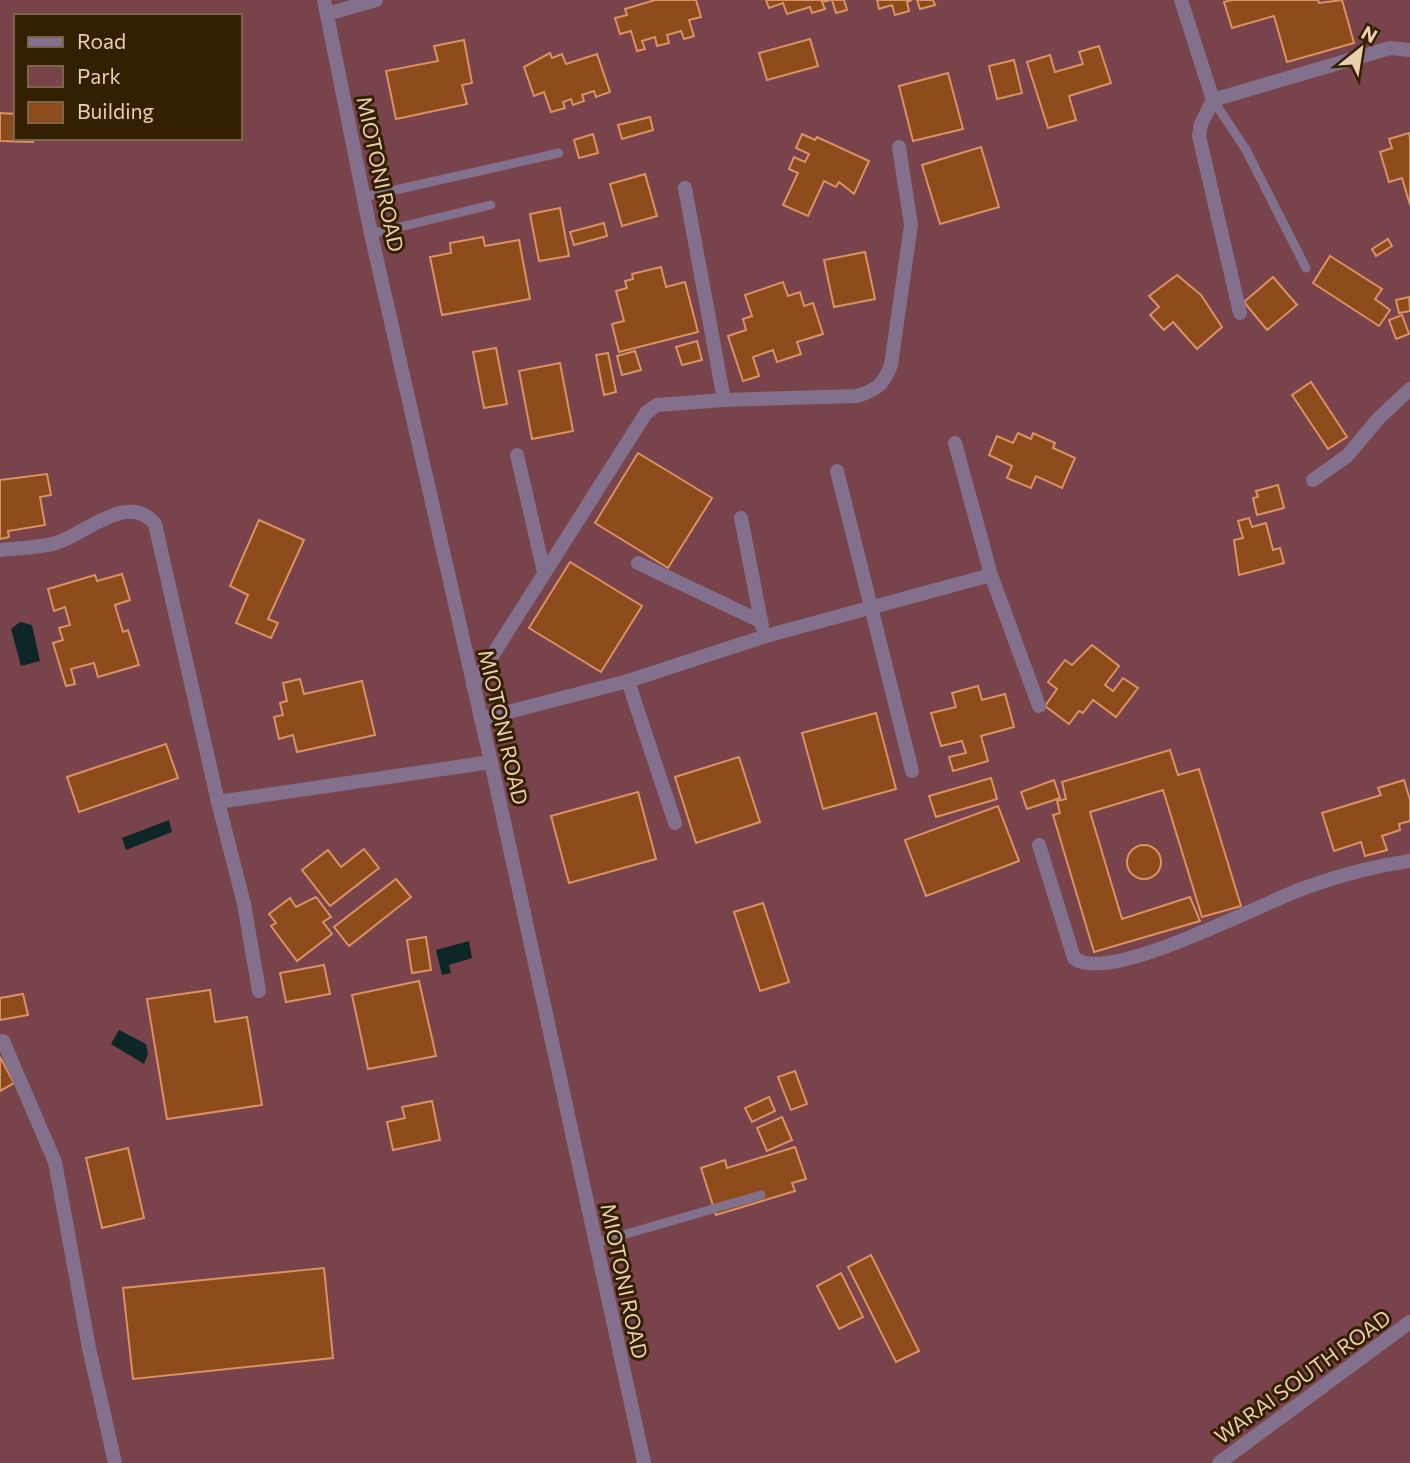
<svg xmlns="http://www.w3.org/2000/svg" width="1410" height="1463" viewBox="0 0 1410 1463" font-family="Commissioner,sans-serif">
	<style>
		.green { fill: #78434a; fill-rule: evenodd }
		.water { fill: #0d2726 }
		.building { fill: #8d4b1b; stroke: #da9163; stroke-width: 2 }
		.lines { fill: none; stroke-linecap: round; stroke-linejoin: round }
		.service { stroke: #82708d; stroke-width: 9 }
		.minor { stroke: #82708d; stroke-width: 14 }
		.labels { text-anchor: middle; dominant-baseline: central; stroke-width: 6; stroke-linejoin: round; paint-order: stroke }
		.street-label { font-size: 21px; fill: #eacead; stroke: #331f01 }
	</style>
	<rect width="100%" height="100%" fill="#513711"/>
	<path class="green" d="M0,0H1410V1463H0ZM16,16H240V138H16Z"/>
	<g class="water">
		<path d="M20,622L32,625L40,661L21,666L11,629Z"/>
		<path d="M169,820L172,832L126,850L122,838Z"/>
		<path d="M469,941L472,958L449,965L451,973L442,975L436,950Z"/>
		<path d="M119,1030L146,1044L148,1054L144,1064L111,1044Z"/>
	</g>
	<g class="building">
		<path d="M696,0L701,17L689,20L694,36L684,39L681,31L667,35L669,43L657,46L655,37L642,41L645,49L637,51L631,31L620,34L615,18L627,15L625,9L655,0Z"/>
		<path d="M766,0H831L822,2L825,9L812,13L810,7L787,14L783,3L769,8Z"/>
		<path d="M832,0H844L847,10L836,13Z"/>
		<path d="M877,0H912L907,2L909,11L895,15L892,5L879,9Z"/>
		<path d="M917,0H933L935,5L920,9Z"/>
		<path d="M1232,0H1318L1319,3L1342,0L1354,43L1287,62L1274,16L1232,28L1224,2Z"/>
		<path d="M810,39L818,66L767,80L759,53Z"/>
		<path d="M464,40L472,83L462,85L467,104L396,119L386,71L438,61L434,46Z"/>
		<path d="M1099,46L1111,83L1069,96L1076,120L1048,128L1027,62L1050,55L1055,72L1083,64L1079,52Z"/>
		<path d="M550,53L552,58L562,54L566,64L597,54L610,92L596,97L594,91L582,95L584,101L573,105L571,99L563,102L565,108L551,112L544,92L534,96L524,67Z"/>
		<path d="M1014,60L1022,93L997,99L989,66Z"/>
		<path d="M948,73L963,129L913,141L899,86Z"/>
		<path d="M0,113L16,114V138H33V142L0,141Z"/>
		<path d="M650,117L653,130L622,139L618,125Z"/>
		<path d="M1409,133L1410,138V205L1402,178L1389,182L1380,152L1392,148L1389,139Z"/>
		<path d="M593,134L598,153L579,158L574,140Z"/>
		<path d="M802,134L815,140L817,137L869,161L854,194L839,182L836,187L824,181L808,216L783,205L798,173L789,169L794,157L805,162L809,154L796,148Z"/>
		<path d="M981,147L999,207L940,224L922,165Z"/>
		<path d="M645,174L657,216L622,226L610,184Z"/>
		<path d="M560,208L569,256L539,261L530,214Z"/>
		<path d="M604,223L607,236L574,245L570,232Z"/>
		<path d="M483,237L485,246L519,240L530,299L442,315L430,257L451,253L450,243Z"/>
		<path d="M1388,239L1392,246L1376,256L1372,249Z"/>
		<path d="M865,252L875,299L834,307L824,260Z"/>
		<path d="M1330,256L1382,289L1375,299L1390,310L1379,326L1313,283Z"/>
		<path d="M661,267L666,287L685,282L698,332L619,352L612,324L624,321L616,291L627,288L625,281L633,279L632,274Z"/>
		<path d="M1177,275L1201,295L1222,327L1197,349L1173,322L1164,330L1150,315L1159,307L1149,296Z"/>
		<path d="M1273,277L1297,305L1267,330L1244,302Z"/>
		<path d="M783,282L788,296L800,292L804,306L813,303L823,334L797,342L801,354L777,362L773,350L753,357L759,376L743,381L728,336L746,330L743,319L752,316L745,295Z"/>
		<path d="M1409,297L1410,311L1399,313L1396,300Z"/>
		<path d="M1402,315L1409,334L1396,339L1389,320Z"/>
		<path d="M697,341L702,360L682,365L676,347Z"/>
		<path d="M496,348L507,404L484,408L473,352Z"/>
		<path d="M635,351L641,370L622,375L617,356Z"/>
		<path d="M608,353L616,392L604,395L596,355Z"/>
		<path d="M560,363L573,431L532,439L519,371Z"/>
		<path d="M1311,382L1347,437L1328,449L1292,395Z"/>
		<path d="M1018,433L1031,439L1033,433L1055,443L1053,448L1075,458L1062,488L1036,476L1031,488L1007,478L1012,466L989,455L997,436L1013,443Z"/>
		<path d="M638,453L712,498L668,568L595,523Z"/>
		<path d="M47,474L51,495L40,497L45,525L8,531L9,537L0,539V480Z"/>
		<path d="M1278,485L1284,508L1257,515L1253,498L1258,497L1256,491Z"/>
		<path d="M1249,518L1252,527L1266,523L1273,550L1280,548L1284,563L1239,575L1234,540L1243,538L1238,521Z"/>
		<path d="M259,520L304,540L268,619L278,623L271,638L236,623L248,595L230,586Z"/>
		<path d="M570,562L642,606L601,672L529,628Z"/>
		<path d="M122,574L130,600L115,605L123,632L128,630L139,665L98,677L94,663L71,669L75,684L66,686L53,643L63,640L59,628L70,625L65,607L54,611L48,589L95,575L97,581Z"/>
		<path d="M1092,645L1119,666L1105,685L1113,691L1123,678L1138,688L1116,717L1093,700L1083,713L1079,711L1069,724L1045,706L1057,689L1048,682L1065,660L1072,665Z"/>
		<path d="M300,679L304,694L362,681L375,735L297,752L293,735L279,739L274,717L283,715L280,703L287,701L283,683Z"/>
		<path d="M978,686L982,700L1005,694L1014,727L981,736L988,761L953,771L949,757L966,753L962,741L941,746L931,713L956,707L952,693Z"/>
		<path d="M876,713L896,789L823,809L802,733Z"/>
		<path d="M166,744L178,778L79,812L67,777Z"/>
		<path d="M1170,750L1178,775L1199,769L1241,906L1202,917L1163,790L1090,812L1122,919L1190,897L1200,921L1094,952L1053,815L1060,813L1057,801L1066,799L1062,782Z"/>
		<path d="M739,757L760,822L696,843L675,777Z"/>
		<path d="M991,778L997,799L936,817L929,796Z"/>
		<path d="M1054,780L1060,798L1027,809L1021,792Z"/>
		<path d="M1404,780L1410,800V821L1399,824L1400,830L1382,836L1387,850L1365,856L1361,842L1334,851L1322,813L1381,795L1378,788Z"/>
		<path d="M638,792L656,859L569,883L551,816Z"/>
		<path d="M998,806L1019,861L926,896L905,840Z"/>
		<circle cx="1144" cy="862" r="17"/>
		<path d="M364,849L379,868L330,906L302,870L328,850L341,867Z"/>
		<path d="M396,879L411,897L349,946L334,927Z"/>
		<path d="M316,897L331,917L323,922L332,934L297,961L271,926L276,923L269,914L290,898L296,907Z"/>
		<path d="M763,903L789,982L760,991L734,912Z"/>
		<path d="M426,937L431,970L412,973L407,940Z"/>
		<path d="M324,965L330,994L286,1002L280,973Z"/>
		<path d="M419,981L436,1056L368,1069L352,995Z"/>
		<path d="M210,990L215,1022L247,1017L262,1105L167,1119L147,999Z"/>
		<path d="M23,994L28,1015L0,1020V998Z"/>
		<path d="M0,1057L14,1083L0,1091Z"/>
		<path d="M795,1071L807,1104L791,1110L778,1077Z"/>
		<path d="M769,1097L775,1111L752,1122L745,1108Z"/>
		<path d="M432,1101L440,1140L393,1150L387,1122L405,1118L402,1107Z"/>
		<path d="M782,1117L792,1140L767,1151L757,1128Z"/>
		<path d="M795,1147L806,1179L792,1183L795,1191L716,1215L701,1168L725,1160L727,1168Z"/>
		<path d="M128,1148L144,1218L102,1228L86,1158Z"/>
		<path d="M871,1255L919,1351L896,1362L848,1267Z"/>
		<path d="M324,1268L333,1358L133,1379L123,1288Z"/>
		<path d="M841,1273L863,1317L839,1329L817,1286Z"/>
	</g>
	<g class="lines">
		<g class="service">
			<path d="M1213,100L1246,150L1306,268"/>
			<path d="M364,197L559,153"/>
			<path d="M371,234L491,205"/>
			<path d="M595,1243L761,1195"/>
		</g>
		<g class="minor">
			<path d="M324,0L371,234L491,762L644,1463"/>
			<path d="M1181,0L1213,100L1201,124L1199,136L1240,313"/>
			<path d="M327,14L376,0"/>
			<path d="M1213,100L1390,48L1410,50"/>
			<path d="M724,400L857,396C877,390 884,384 891,365L911,225L899,147"/>
			<path d="M955,443L991,575L1039,706"/>
			<path d="M517,455L544,572"/>
			<path d="M837,471L912,771"/>
			<path d="M1313,480L1347,456L1379,418L1410,389"/>
			<path d="M741,518L762,626"/>
			<path d="M0,550C18,548 39,548 56,543C86,534 128,491 155,524L218,802L491,762"/>
			<path d="M638,563L760,621"/>
			<path d="M628,681L675,823"/>
			<path d="M473,686L646,413L657,405L724,400L685,188"/>
			<path d="M481,719L628,681L766,636L991,575"/>
			<path d="M218,802L244,904L259,991"/>
			<path d="M1039,845L1074,958C1108,986 1265,901 1307,887C1341,875 1374,866 1410,861"/>
			<path d="M3,1041L55,1162L89,1348L115,1463"/>
			<path d="M1219,1463L1410,1322"/>
		</g>
	</g>
	<g class="labels">
		<g class="street-label">
			<text transform="translate(381 174) rotate(78)">MIOTONI ROAD</text>
			<text transform="translate(504 727) rotate(77)">MIOTONI ROAD</text>
			<text transform="translate(625 1281) rotate(78)">MIOTONI ROAD</text>
			<text transform="translate(1302 1376) rotate(-36)">WARAI SOUTH ROAD</text>
		</g>
	</g>
	<rect x="14" y="14" width="228" height="126" fill="#331f01" stroke="#7c6546" stroke-width="2"/>
	<rect x="28" y="37" width="35" height="10" fill="#82708d" stroke="#7c6546" stroke-width="2"/>
	<text x="77" y="49" font-size="21" fill="#eacead">Road</text>
	<rect x="28" y="66" width="35" height="21" fill="#78434a" stroke="#7c6546" stroke-width="2"/>
	<text x="77" y="84" font-size="21" fill="#eacead">Park</text>
	<rect x="28" y="102" width="35" height="21" fill="#8d4b1b" stroke="#7c6546" stroke-width="2"/>
	<text x="77" y="119" font-size="21" fill="#eacead">Building</text>
	<g transform="translate(1361 49) rotate(30)" stroke="#331f01" stroke-width="5" paint-order="stroke">
	<path d="M0-5L12 26L0 18L-12 26Z" fill="#eacead"/>
	<text y="-10" font-size="19" font-weight="bold" text-anchor="middle" fill="#eacead">N</text>
	</g>
</svg>
